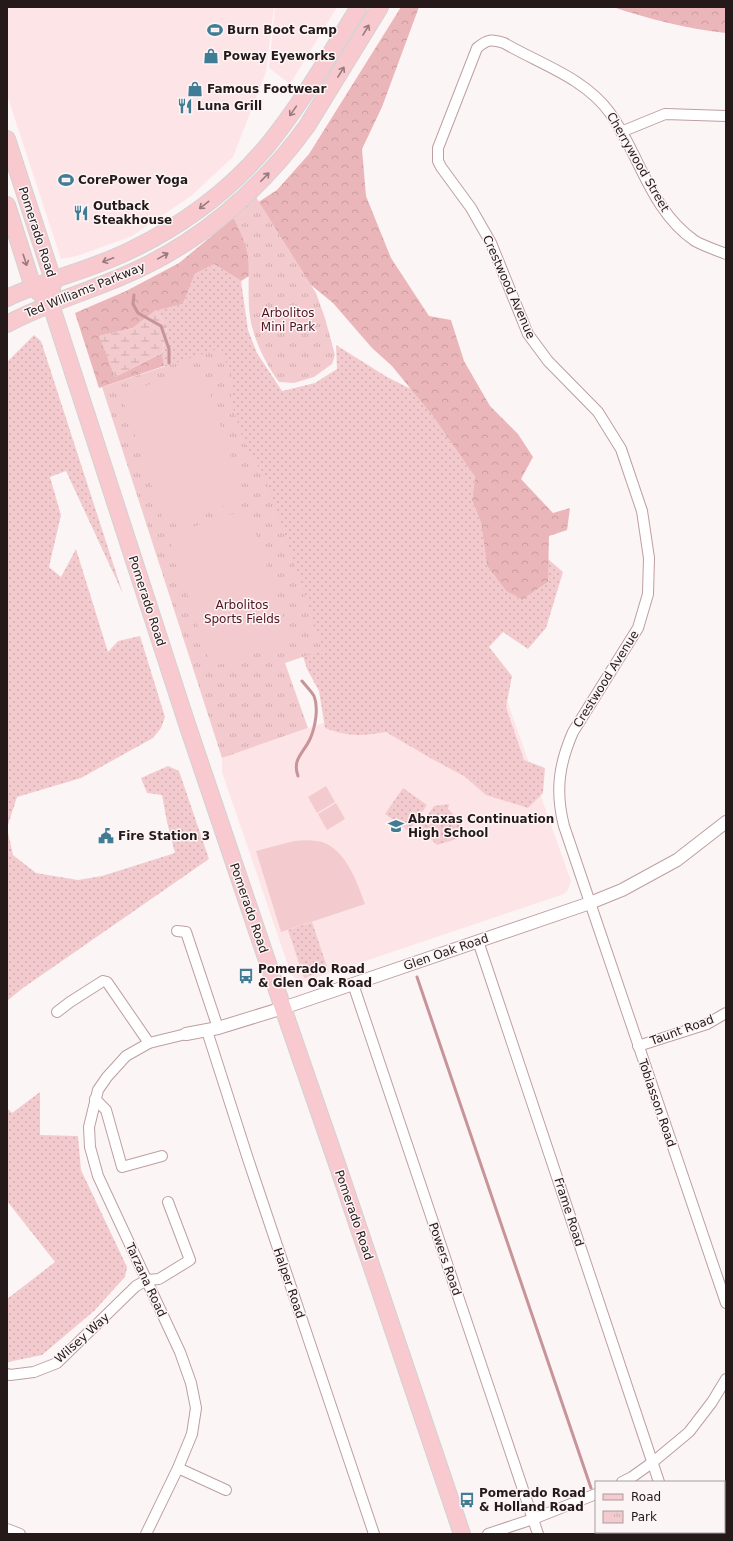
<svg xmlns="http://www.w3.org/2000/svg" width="733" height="1541" viewBox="0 0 733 1541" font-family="'DejaVu Sans',sans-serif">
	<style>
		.built { fill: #fde4e6 }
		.grass { fill: url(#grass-dots) }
		.forest { fill: url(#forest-crowns) }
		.wetland { fill: url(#wetland-marsh) }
		.park { fill: url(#park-tufts) }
		.pitch { fill: #f3cbce }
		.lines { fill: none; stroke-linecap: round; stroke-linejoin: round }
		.stream { stroke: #c79499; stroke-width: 3 }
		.minor-casing { stroke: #be9fa2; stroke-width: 12 }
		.tertiary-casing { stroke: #be9fa2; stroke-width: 14 }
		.primary-casing { stroke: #d3d1d1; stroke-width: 18 }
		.minor { stroke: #fff; stroke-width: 10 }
		.tertiary { stroke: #fff; stroke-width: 12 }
		.primary { stroke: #f8cacf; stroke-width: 16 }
		.oneway { stroke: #997a7e }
		.labels { text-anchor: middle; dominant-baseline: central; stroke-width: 3; stroke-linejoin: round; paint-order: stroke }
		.poi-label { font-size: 12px; font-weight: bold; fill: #25191a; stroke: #fcf5f6; text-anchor: start }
		.street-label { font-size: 12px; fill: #25191a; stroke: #fcf5f6 }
		.park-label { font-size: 12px; fill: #521421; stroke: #fcf5f6 }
	</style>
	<defs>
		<pattern id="grass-dots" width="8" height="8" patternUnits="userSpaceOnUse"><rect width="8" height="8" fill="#f3cbce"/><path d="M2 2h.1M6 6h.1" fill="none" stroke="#d0aeb0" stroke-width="1.8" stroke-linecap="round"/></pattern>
		<pattern id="forest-crowns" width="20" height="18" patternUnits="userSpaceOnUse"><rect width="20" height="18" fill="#ebb6ba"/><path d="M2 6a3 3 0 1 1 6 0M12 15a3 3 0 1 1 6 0" fill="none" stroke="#c99c9f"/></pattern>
		<pattern id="wetland-marsh" width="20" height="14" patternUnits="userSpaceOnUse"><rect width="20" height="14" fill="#f3cbce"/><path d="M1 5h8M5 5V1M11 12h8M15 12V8" fill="none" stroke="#d0aeb0"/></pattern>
		<pattern id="park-tufts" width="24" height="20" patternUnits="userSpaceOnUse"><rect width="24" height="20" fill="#f3cbce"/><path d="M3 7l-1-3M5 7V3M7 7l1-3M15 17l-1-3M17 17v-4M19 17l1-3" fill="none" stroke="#d0aeb0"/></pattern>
	</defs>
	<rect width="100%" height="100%" fill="#fcf5f6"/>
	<g class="built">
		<path d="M7,7H274L266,72L233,157L191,196L132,236L77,256L61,259L7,95Z"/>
		<path d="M275,7H337L290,84L269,68Z"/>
		<path d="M494,664L571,881L567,891L564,894L306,981L296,980L291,974L222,772V758Z"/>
	</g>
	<g class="grass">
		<path d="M214,264L241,281L248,330L257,353L282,391L315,383L337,369L336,345L387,377L411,389L432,415L475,477L472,500L481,523L487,566L506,591L522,600L548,582V559L563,572L546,628L528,649L503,632L489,647L512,676L506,707L524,760L545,768L543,793L528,808L486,795L464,776L432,759L386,732C361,736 349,737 325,728L319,691L307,669L299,644L176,371L164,366L162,353L167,327L155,311L183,304L195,274Z"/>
		<path d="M34,335L41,341L123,594L66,471L50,477L61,515L49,567L61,577L76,549L108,652L118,641L140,636L165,717L161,728L153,738L81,778L17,797L7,828L13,855L36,873L78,880L102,876L175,853L167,822L162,795L147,793L141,778L168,766L179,771L209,859L23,988L7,1001V362Z"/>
		<path d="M403,788L427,805L409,831L385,814Z"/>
		<path d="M449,804L448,809L456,817H460L461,818L460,838L437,845L419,827L434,806Z"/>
		<path d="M312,922L328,970L304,978L288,930Z"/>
		<path d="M40,1092V1135L78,1136L81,1170L127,1267L125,1277L94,1311L42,1355L8,1362H7V1299L55,1262L7,1201V1108L12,1113Z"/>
	</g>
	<g class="forest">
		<path d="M401,7H419L382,107L362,149L366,196L391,258L429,316L451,320L464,361L490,406L518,434L533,457L521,479L553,513L570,508L567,530L549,536L548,582L522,600L506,591L487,566L481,523L472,500L475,477L432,415L392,366L372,348L333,303L300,276L285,254L241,281L214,264L195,274L183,304L155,311L133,328L100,336L115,377L162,353L164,366L99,388L75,313L126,291L179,263L231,220L277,190L309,154Z"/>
		<path d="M613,7H726V33C688,29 649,19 613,7Z"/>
	</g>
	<path class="wetland" d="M155,311L167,327L162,353L115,377L99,336L133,328Z"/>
	<g class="park">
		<path d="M256,197L316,293L325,318L335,355L332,364L314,377L294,383L279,382C268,367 258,348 253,330C246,307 250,281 248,257C246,243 239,229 233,217Z"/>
		<path d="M221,348L231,376V402L247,451L264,474L323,650L285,663L308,728L222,758L102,387Z"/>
	</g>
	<g class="pitch">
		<path d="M201,367L245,499L165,526L121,394Z"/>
		<path d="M248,509L291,641L211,667L168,535Z"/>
		<path d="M326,786L335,802L317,813L308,797Z"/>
		<path d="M336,803L345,819L327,830L318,814Z"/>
		<path d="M294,841C303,840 313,840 322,842C346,850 357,882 365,904L281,932L256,851Z"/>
	</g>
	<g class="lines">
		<g class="stream">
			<path d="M134,295L133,304L138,313L161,326L169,349V363"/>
			<path d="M298,776C292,759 303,754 310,739C315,728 319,708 314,696C311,691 306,686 302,681"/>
			<path d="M417,977L591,1488"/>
			<path d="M606,1532L607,1534"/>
		</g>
		<defs>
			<g id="minor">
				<path d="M621,132L665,114L726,116"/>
				<path d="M726,254C716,250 704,246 695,241C650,210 640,155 610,113C585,78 540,64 504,43C491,39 488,39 477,48L438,148V161L441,167L471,208L491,243L528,334L548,361L598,412L621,449L642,511L649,558L648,594L638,628L573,732C559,764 555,791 564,826L726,1303"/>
				<path d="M177,931L186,932L218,1028"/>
				<path d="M478,941L659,1482"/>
				<path d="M353,984L538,1534"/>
				<path d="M57,1012L70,1002L103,981L107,982L149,1043"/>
				<path d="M207,1031L248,1159L374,1534"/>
				<path d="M638,1046L707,1024L726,1013"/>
				<path d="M95,1099L106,1110L122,1167L162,1156"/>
				<path d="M7,1374L10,1375L34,1372L57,1363L136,1286L147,1280L159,1279L190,1260L168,1202"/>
				<path d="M178,1468L226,1490"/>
				<path d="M622,1482L632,1477L653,1462L689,1432L712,1402L726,1379"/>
				<path d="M7,1529L20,1534"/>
				<path d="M676,1532V1534"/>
				<path d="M146,1534L178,1468L192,1434L196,1408L191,1383L180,1352L98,1176L90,1147L89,1127L98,1090L107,1077L126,1056L149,1043L186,1034"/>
				<path d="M488,1534L533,1519L596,1494"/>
			</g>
			<path id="tertiary" d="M186,1034L218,1028L283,1008L590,903L622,890L677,860L726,822"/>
			<g id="primary">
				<path d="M7,139L53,280L52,290"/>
				<path d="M7,205L33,287L50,303L55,317L187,724L283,1008L337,1164L462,1534"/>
				<path d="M7,298C47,279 91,270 131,250C183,225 230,190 267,146C302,103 330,54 359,7"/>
				<path d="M7,324C44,304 84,293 123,276C197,245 260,191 307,126L380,7"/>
			</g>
		</defs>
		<use href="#minor" class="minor-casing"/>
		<use href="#tertiary" class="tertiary-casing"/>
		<use href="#primary" class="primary-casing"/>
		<use href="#minor" class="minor"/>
		<use href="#tertiary" class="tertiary"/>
		<use href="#primary" class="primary"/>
	</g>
	<defs><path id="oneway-shaft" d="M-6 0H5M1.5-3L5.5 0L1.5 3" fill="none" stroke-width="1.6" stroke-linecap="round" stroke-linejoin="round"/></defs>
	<g class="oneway">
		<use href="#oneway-shaft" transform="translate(366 30) rotate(-59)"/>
		<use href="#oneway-shaft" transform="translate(341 72) rotate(-58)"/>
		<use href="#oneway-shaft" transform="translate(293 111) rotate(125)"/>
		<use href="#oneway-shaft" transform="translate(265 177) rotate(-46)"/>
		<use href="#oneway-shaft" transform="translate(204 205) rotate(142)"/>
		<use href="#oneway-shaft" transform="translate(163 256) rotate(-29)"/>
		<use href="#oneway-shaft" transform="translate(25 260) rotate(72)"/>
		<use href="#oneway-shaft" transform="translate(108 260) rotate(159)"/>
	</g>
	<defs>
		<symbol id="stadium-bare" viewBox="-9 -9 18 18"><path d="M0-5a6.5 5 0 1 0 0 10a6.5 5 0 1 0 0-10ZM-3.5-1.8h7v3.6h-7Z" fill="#407c93" stroke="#fcf5f6" stroke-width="2.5" paint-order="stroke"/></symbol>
		<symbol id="shop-bare" viewBox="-9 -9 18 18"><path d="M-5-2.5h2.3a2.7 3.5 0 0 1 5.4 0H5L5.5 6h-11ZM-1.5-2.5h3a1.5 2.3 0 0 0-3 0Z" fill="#407c93" stroke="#fcf5f6" stroke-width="2.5" paint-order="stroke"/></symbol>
		<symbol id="restaurant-bare" viewBox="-9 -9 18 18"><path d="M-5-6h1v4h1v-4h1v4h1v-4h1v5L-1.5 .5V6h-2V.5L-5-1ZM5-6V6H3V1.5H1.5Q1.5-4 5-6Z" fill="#407c93" stroke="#fcf5f6" stroke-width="2.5" paint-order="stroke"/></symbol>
		<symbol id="school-bare" viewBox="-9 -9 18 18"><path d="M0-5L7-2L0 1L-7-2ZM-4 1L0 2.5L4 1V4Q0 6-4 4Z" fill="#407c93" stroke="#fcf5f6" stroke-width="2.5" paint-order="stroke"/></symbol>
		<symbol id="civic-bare" viewBox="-9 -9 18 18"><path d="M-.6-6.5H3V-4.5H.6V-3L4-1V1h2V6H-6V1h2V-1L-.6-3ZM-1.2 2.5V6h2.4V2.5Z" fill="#407c93" stroke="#fcf5f6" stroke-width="2.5" paint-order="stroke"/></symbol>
		<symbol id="bus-bare" viewBox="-9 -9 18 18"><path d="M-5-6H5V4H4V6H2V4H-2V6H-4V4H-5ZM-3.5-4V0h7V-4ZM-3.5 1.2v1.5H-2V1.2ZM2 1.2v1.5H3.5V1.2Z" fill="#407c93" stroke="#fcf5f6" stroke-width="2.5" paint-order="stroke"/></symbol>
	</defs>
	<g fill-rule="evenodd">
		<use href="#stadium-bare" x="204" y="19" width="22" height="22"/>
		<use href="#shop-bare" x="200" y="45" width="22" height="22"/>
		<use href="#shop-bare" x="184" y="78" width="22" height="22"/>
		<use href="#restaurant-bare" x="174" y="95" width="22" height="22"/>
		<use href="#stadium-bare" x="55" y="169" width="22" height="22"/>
		<use href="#restaurant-bare" x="70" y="202" width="22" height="22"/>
		<use href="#school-bare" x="385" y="815" width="22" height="22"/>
		<use href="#civic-bare" x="95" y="825" width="22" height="22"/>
		<use href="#bus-bare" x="235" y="965" width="22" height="22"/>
		<use href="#bus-bare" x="456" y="1489" width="22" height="22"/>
	</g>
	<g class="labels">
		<g class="poi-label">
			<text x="227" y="30">Burn Boot Camp</text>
			<text x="223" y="56">Poway Eyeworks</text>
			<text x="207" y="89">Famous Footwear</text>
			<text x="197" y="106">Luna Grill</text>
			<text x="78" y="180">CorePower Yoga</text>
			<text x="93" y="206">Outback<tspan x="93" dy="14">Steakhouse</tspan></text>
			<text x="408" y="819">Abraxas Continuation<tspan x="408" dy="14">High School</tspan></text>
			<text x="118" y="836">Fire Station 3</text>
			<text x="258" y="969">Pomerado Road<tspan x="258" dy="14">&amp; Glen Oak Road</tspan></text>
			<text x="479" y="1493">Pomerado Road<tspan x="479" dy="14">&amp; Holland Road</tspan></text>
		</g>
		<g class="street-label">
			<text transform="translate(638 162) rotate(60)">Cherrywood Street</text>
			<text transform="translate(37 232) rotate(72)">Pomerado Road</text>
			<text transform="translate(509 287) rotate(66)">Crestwood Avenue</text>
			<text transform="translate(85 290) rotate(-22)">Ted Williams Parkway</text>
			<text transform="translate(147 601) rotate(72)">Pomerado Road</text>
			<text transform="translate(606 679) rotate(-58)">Crestwood Avenue</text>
			<text transform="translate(249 908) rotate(71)">Pomerado Road</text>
			<text transform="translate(446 952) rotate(-19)">Glen Oak Road</text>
			<text transform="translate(682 1030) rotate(-20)">Taunt Road</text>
			<text transform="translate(657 1103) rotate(71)">Tobiasson Road</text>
			<text transform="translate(569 1212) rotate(72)">Frame Road</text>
			<text transform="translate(354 1215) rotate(71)">Pomerado Road</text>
			<text transform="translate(445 1259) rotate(71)">Powers Road</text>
			<text transform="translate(146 1280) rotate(65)">Tarzana Road</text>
			<text transform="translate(289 1283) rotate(71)">Halper Road</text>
			<text transform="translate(82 1338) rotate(-42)">Wilsey Way</text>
		</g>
		<g class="park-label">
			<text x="288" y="313">Arbolitos<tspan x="288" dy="14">Mini Park</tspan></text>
			<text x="242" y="605">Arbolitos<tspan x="242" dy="14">Sports Fields</tspan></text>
		</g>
	</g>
	<rect width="733" height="1541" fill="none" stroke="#25191a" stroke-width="16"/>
	<rect x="595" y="1481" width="130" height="52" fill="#fcf5f6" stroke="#a69d9e"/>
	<rect x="603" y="1494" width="20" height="6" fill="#f8cacf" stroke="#a69d9e"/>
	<text x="631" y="1501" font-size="12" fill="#25191a">Road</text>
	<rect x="603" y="1511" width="20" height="12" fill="url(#park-tufts)" stroke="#a69d9e"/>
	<text x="631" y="1521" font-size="12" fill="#25191a">Park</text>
</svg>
